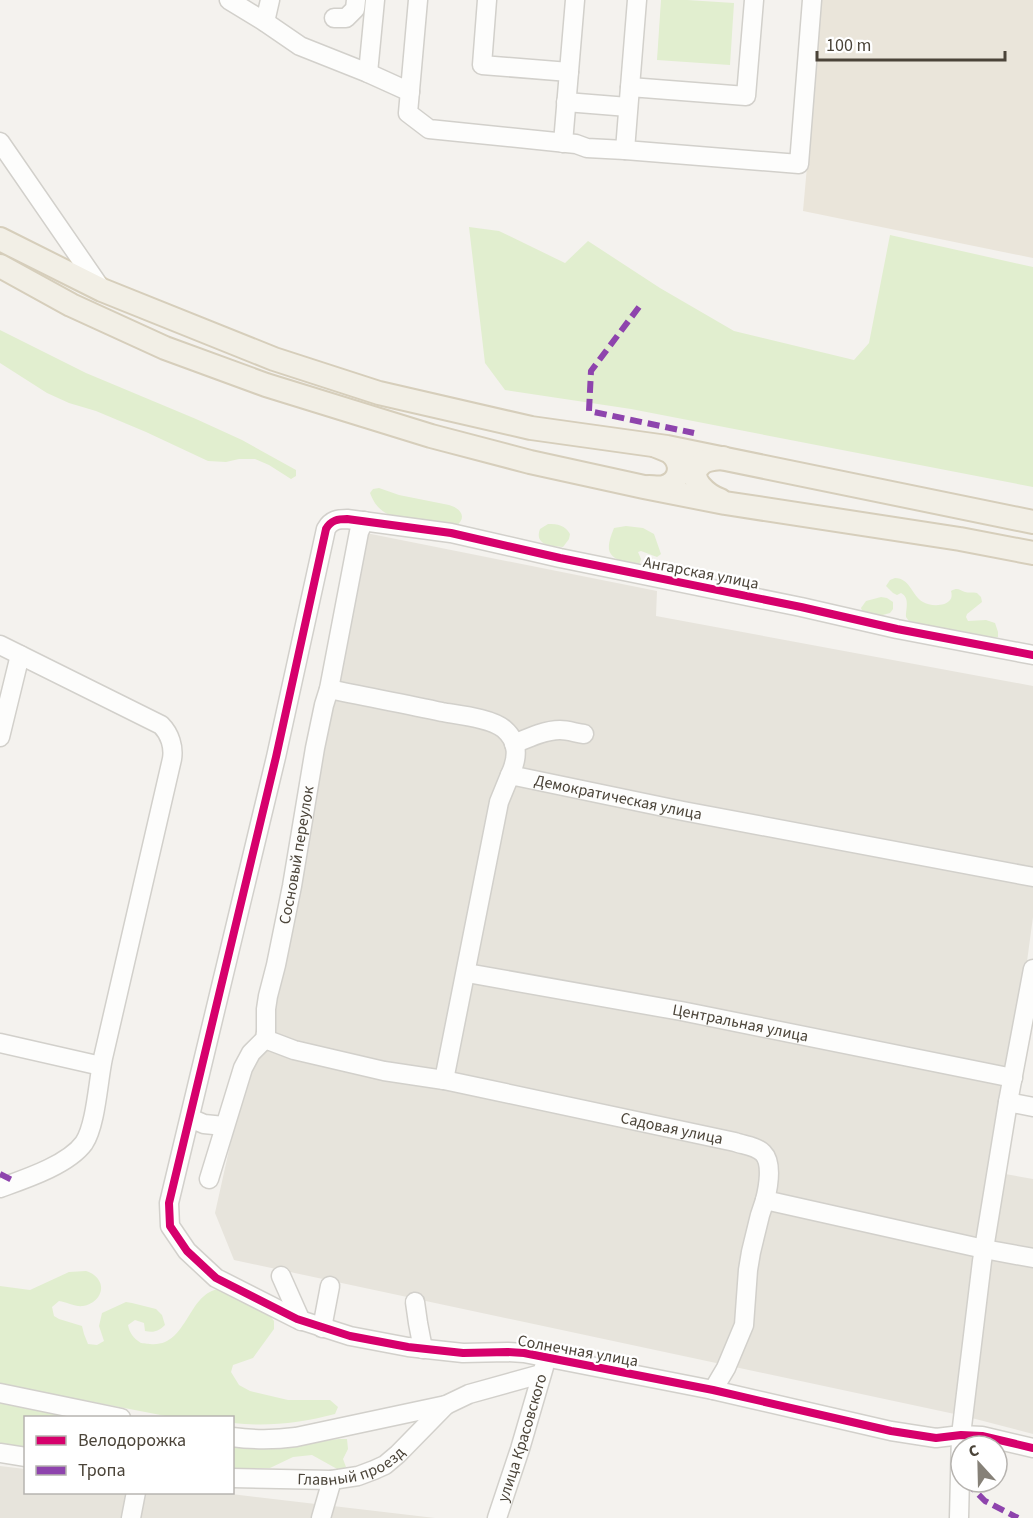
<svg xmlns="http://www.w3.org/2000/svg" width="1033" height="1518" viewBox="0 0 1033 1518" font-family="'Source Sans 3',sans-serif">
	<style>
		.residential { fill: #e7e4dc }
		.education { fill: #eae5da }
		.green { fill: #e1eecf }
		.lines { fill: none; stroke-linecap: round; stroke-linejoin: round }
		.minor-casing { stroke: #d2d0cb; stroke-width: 21 }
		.major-casing { stroke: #d6cebb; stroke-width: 26 }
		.minor { stroke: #fdfdfc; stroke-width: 18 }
		.major { stroke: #f2efe6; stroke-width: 22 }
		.quiet { stroke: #8e44ad; stroke-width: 6; stroke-dasharray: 12 6; stroke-linecap: butt }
		.cycleway-casing { stroke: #fff; stroke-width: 11 }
		.cycleway { stroke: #d6006c; stroke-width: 8 }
		.labels { text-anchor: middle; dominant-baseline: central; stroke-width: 4.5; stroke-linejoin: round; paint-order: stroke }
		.street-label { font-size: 16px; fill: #4b4439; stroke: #fff }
	</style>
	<rect width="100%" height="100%" fill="#f4f2ee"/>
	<g class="residential">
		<path d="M366,533L657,591L656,616L1033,686V917L1008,1102L994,1172L1033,1179V1434L964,1416L234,1260L215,1213Z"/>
		<path d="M0,1466L25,1469L26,1492L223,1493L435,1518H0Z"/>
	</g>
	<path class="education" d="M822,0H1033V258L803,211Z"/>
	<g class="green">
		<path d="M661,0H687L734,3L730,65L657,60Z"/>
		<path d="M469,227L499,231L565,263L588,241L660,288L734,331L854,360L869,343L890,235L1033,267V487L631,409L505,390L485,363Z"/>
		<path d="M0,330L86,373L196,419L242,440L296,470V476L291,479L269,465L255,459H239L226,462L208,461L146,432L96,411L69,403L47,393L0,363Z"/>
		<path d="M379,488L399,495L449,505C460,508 468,517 456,526C445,524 434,523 422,521C399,519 379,518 370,493L373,489Z"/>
		<path d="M548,524C558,524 565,525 570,534L569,539L563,547C551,546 534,545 540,529Z"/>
		<path d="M626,526L643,528L654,534L661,554L657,557L641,551L638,552L641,559L638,568C614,557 601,559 614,528Z"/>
		<path d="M895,578C910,578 912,596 923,602C929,606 945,607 950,600C952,598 952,594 951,591C958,587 959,590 965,592C968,593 973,592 977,593L981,597L982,602L967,614L966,617L968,621L986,620L995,623L998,632V637L990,639L911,624L906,617C906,608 910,598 901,593L897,595L893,593L886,586L890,580Z"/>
		<path d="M881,597L887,598L893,602V609L890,613L879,616L863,613L861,608L866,601Z"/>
		<path d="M86,1271C89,1272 92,1273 94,1275C109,1287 98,1304 83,1306C75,1307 67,1302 59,1301L52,1307L54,1316L59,1319L82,1326L84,1334L88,1344L97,1345L104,1341L99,1326L102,1313L126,1302L132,1303L156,1309L162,1315L165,1325C159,1331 154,1333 145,1331L144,1323L135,1320L128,1325C129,1332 134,1339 141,1343C142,1343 149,1344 150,1344C188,1348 187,1292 220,1289C228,1288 260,1309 269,1314L274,1321V1329L253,1358L233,1365L231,1372L239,1385L250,1391L288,1400H330L338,1407L335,1414C301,1423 267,1427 233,1423L232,1418L171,1417L0,1384V1286L30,1290L69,1272Z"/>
		<path d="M0,1402L79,1417L26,1418L25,1447L0,1443Z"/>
		<path d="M339,1439H347L348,1449L343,1459L346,1467L339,1470L312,1455L293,1457L270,1468H233L232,1444L274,1447Z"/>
	</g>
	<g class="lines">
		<defs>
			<g id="minor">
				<path d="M229,0L265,22L300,46L368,73L410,92"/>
				<path d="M418,0L408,113L429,129L576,144L587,148L625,150"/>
				<path d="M487,0L482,65L569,72"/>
				<path d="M754,0L746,96L630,87L625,150L799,164L812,0"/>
				<path d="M334,18H346L355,9L356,0"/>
				<path d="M265,22L270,0"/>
				<path d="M368,73L375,0"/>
				<path d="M630,87L637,0"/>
				<path d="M566,102L628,107"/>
				<path d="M0,142L102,290"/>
				<path d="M563,143L575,0"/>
				<path d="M0,645L161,725C170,734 174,747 172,759C149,859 126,959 103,1058C98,1081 96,1125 84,1143C68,1165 25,1179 0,1188"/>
				<path d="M1033,655L897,629L801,607L560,558L451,533L347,519C338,519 331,520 326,529L276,757L169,1203L170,1226L187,1251L216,1278L297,1319L350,1336L408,1347L463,1353L508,1352L524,1353L713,1390L891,1431L936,1438L961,1435L982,1436L1033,1448"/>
				<path d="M329,689C367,697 405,704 442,712C459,715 491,718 504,729C519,742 518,758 510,775"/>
				<path d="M0,737L20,655"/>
				<path d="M514,744C528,738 545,730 560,730C568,730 576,733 584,734"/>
				<path id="s1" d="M467,973L681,1011L1013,1078"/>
				<path id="s2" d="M265,1039L294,1050L384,1071L444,1080L735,1142C743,1145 756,1146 763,1153C773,1163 768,1188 765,1200L984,1249L1033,1258"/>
				<path d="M0,1043L101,1066"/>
				<path id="s3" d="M444,1080L499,802L510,775L683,811L1033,877"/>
				<path d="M1008,1102L1033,1107"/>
				<path d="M190,1118L204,1124L224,1126"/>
				<path id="s4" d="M209,1179L243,1068L251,1053L265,1039L266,1032V1009L268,996L276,965L292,886L315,748L324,705L329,689L359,532L364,521"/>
				<path d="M281,1276L301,1321"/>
				<path d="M415,1302L418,1323L423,1349"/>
				<path d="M322,1328L330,1286"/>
				<path d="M713,1390L726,1368L744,1325L748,1270L751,1252L760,1215L765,1200"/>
				<path d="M0,1393L121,1418"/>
				<path d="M232,1437C254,1440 274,1440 296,1437L446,1405L469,1394L541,1374"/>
				<path d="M0,1453L26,1457"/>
				<path id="s5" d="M232,1478L332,1480L358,1476L374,1470L385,1465L398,1454L446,1405"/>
				<path d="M131,1518L136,1492"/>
				<path d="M321,1518L332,1480"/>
				<path id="s6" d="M497,1518L520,1449L544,1367"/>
				<path d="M959,1518L961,1435L982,1261L1008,1102L1033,969"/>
			</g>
			<g id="major">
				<path d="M0,239L102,290L274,359L379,393L531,428L667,447L1033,522"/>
				<path d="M0,266L71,305L165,348L266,385L431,436L530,462L644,487L725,503L960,539L1033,553"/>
				<path d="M649,487C653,487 659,488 664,487C681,482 684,463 670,452C666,450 661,448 656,446"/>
				<path d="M720,500C709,496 685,479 700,465C705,459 715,459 723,458"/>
			</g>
		</defs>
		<use href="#minor" class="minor-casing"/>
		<use href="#major" class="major-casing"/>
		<use href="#minor" class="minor"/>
		<use href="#major" class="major"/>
		<g class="quiet">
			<path d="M639,307L591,371L589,411L694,433"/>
			<path d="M0,1174L16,1182"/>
			<path d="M960,1475L961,1476"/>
			<path d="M966,1482L985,1501L1018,1518"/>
		</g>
		<defs>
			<path id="cycleway" d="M1033,655L897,629L801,607L560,558L451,533L347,519C338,519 331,520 326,529L276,757L169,1203L170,1226L187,1251L216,1278L297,1319L350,1336L408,1347L463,1353L508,1352L524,1353L713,1390L891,1431L936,1438L961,1435L982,1436L1033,1448"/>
		</defs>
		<use href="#cycleway" class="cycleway-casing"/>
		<use href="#cycleway" class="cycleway"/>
	</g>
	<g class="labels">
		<g class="street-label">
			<text transform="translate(701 573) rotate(11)">Ангарская улица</text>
			<text stroke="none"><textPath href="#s3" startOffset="423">Демократическая улица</textPath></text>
			<text stroke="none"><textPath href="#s4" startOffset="340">Сосновый переулок</textPath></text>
			<text stroke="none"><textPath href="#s1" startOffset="278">Центральная улица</textPath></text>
			<text stroke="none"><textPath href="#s2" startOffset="417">Садовая улица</textPath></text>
			<text transform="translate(578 1351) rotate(10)">Солнечная улица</text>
			<text stroke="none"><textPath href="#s6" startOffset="84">улица Красовского</textPath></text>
			<text stroke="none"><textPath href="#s5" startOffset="122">Главный проезд</textPath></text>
		</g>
	</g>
	<rect x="24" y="1416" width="210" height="78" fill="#ffffff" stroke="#b7b4b0" stroke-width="1.5"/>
	<rect x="36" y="1436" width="30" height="9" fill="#d6006c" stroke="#b7b4b0" stroke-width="1.5"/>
	<text x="78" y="1446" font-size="18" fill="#4b4439">Велодорожка</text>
	<rect x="36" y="1466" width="30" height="9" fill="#8e44ad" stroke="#b7b4b0" stroke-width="1.5"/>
	<text x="78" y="1476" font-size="18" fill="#4b4439">Тропа</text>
	<g transform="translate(979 1464) rotate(338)"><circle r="28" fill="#ffffff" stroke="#b7b4b0" stroke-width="1.5"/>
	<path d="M0-4.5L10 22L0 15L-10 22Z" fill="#868178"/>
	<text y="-9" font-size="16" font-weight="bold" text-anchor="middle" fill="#4b4439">С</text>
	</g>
	<path d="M817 51v9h188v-9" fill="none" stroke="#4b4439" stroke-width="3"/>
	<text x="826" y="51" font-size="18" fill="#4b4439" stroke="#ffffff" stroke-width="4.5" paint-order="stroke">100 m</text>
</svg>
